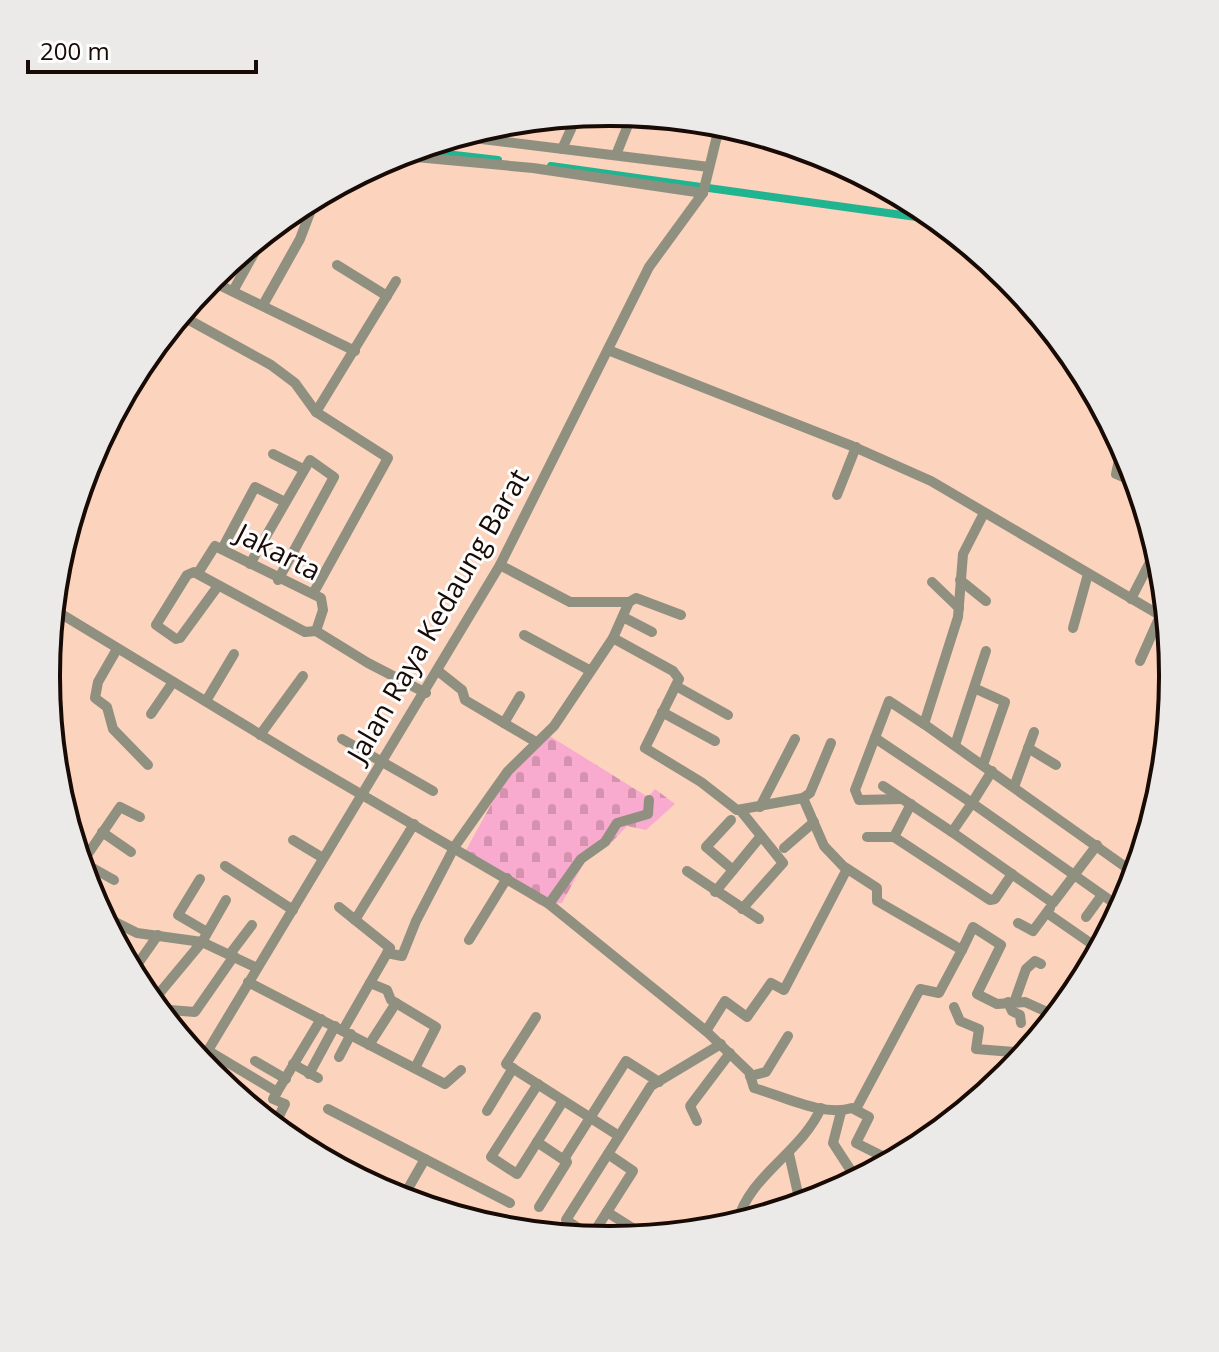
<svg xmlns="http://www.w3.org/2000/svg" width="1219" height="1352" viewBox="0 0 1219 1352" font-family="'Open Sans',sans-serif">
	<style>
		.cemetery { fill: url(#cemetery-stones) }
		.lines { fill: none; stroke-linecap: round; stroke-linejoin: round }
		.canal { stroke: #20b490; stroke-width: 8 }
		.minor { stroke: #8f907f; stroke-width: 10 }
		.labels { text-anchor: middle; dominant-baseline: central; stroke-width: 6; stroke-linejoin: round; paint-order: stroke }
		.street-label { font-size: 28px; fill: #180a04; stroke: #fdfdfd }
		.rim { fill: none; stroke: #180a04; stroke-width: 4 }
	</style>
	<defs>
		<pattern id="cemetery-stones" width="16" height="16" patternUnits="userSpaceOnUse" patternTransform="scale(2)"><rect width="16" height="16" fill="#f8abce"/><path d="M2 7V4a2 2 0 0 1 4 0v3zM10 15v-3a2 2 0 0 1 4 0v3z" fill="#d492af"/></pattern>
	</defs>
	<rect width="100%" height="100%" fill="#fcd3bc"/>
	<path class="cemetery" d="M548,735L648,797L655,789L675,804L646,830L627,826L610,844L586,859L562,903L539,905L465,852L510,770Z"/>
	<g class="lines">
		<g class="canal">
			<path d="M411,150L498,160"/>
			<path d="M551,166L938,220"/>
		</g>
		<g class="minor">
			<path d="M686,120L718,129"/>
			<path d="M457,136L709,167"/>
			<path d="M562,149L577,116"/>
			<path d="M394,155L533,168L703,193"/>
			<path d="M616,155L632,115"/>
			<path d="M337,265L387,296"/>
			<path d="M209,280L355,351"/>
			<path d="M233,291L266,232"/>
			<path d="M263,305L300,239L311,210L305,203"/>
			<path d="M180,315L271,365L295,383L316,412L388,458L314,592"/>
			<path d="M184,317L194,298"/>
			<path d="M157,343L159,344"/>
			<path d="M608,350L852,446L931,481L1168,620"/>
			<path d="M135,374L138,376"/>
			<path d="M316,412L396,281"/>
			<path d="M1122,446L1116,474L1137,483"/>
			<path d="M273,454L303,469"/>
			<path d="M88,464L90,466"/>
			<path d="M837,495L856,447"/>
			<path d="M984,513L963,554L958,617L924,724L1134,873V877"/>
			<path d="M222,549L255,487L285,502"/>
			<path d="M250,564L310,460L334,477L278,580"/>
			<path d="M500,565L570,602H629L636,598L681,615"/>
			<path d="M198,573L215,546L321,598L323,610L316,631"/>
			<path d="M960,580L986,601"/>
			<path d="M932,582L959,608"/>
			<path d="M218,586L180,638L176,639L156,625L187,575L194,572L305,632L316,631L368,663L426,693"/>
			<path d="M1131,599L1150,562"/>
			<path d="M53,609L304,761L549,904L706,1031L749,1072L754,1088C783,1096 823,1117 852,1108L869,1117L856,1143L892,1161"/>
			<path d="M623,617L652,632"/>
			<path d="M1073,628L1088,574"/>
			<path d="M524,635L589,670"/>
			<path d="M613,638L673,671L679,679L645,748L701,782L737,810L803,798L810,793L831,743"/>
			<path d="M117,649L98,682L95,698L107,707L113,729L148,765"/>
			<path d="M1140,661L1160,616"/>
			<path d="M438,671L462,690L465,700L536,742"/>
			<path d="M676,686L728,715"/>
			<path d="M974,688L1005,702L983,765"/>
			<path d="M206,701L234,654"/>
			<path d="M662,712L715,741"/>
			<path d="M151,714L173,682"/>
			<path d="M504,723L520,696"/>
			<path d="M260,735L303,676"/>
			<path d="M875,738L972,803L992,771"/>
			<path d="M342,739L433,791"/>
			<path d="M955,745L986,651"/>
			<path d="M1028,748L1056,765"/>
			<path d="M883,786L952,832"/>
			<path d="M1014,787L1034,732"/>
			<path d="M803,798L824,846L843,866L877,888V901L962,950L939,993L920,989L856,1109"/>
			<path d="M902,799L859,800L855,790L889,701L924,724"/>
			<path d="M760,807L795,739"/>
			<path d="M741,811L783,863L742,909"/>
			<path d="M731,820L706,847L733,870"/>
			<path d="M102,832L131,852"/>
			<path d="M867,837H894L990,900L995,899L1012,874"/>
			<path d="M894,837L911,804"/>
			<path d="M293,840L323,858"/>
			<path d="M1097,845L1053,903L952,832L972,803L1121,908"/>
			<path d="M784,848L814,822"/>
			<path d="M80,861L114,880"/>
			<path d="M81,864L120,807L140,817"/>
			<path d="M225,866L293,910"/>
			<path d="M687,871L759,919"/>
			<path d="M200,879L178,915L207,932"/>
			<path d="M715,892L761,836"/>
			<path d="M549,904L581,859L605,842L617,823L648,814L649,800"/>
			<path d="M339,907L390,948L343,1030"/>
			<path d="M1047,913L1099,949"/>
			<path d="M101,915L137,933L202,942L257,968"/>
			<path d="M1086,917L1102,895"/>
			<path d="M355,920L414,824"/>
			<path d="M1018,923L1033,931L1050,908"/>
			<path d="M113,937L120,927"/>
			<path d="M469,940L507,878"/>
			<path d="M962,950L973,927L1001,945L977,994L997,1004L1025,1002L1056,1016"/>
			<path d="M387,953L402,956L416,921L455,846L508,771L554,726L613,638L629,602"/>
			<path d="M230,954L252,925"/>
			<path d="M132,972L158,935"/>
			<path d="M248,982L445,1084L461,1070"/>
			<path d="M370,983L387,990L391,1000L436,1027L415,1068"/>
			<path d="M1015,1000L1026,969L1035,961L1041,964"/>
			<path d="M152,1002L202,942L226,900"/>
			<path d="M1008,1002L1012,1011L1020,1015L1021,1023"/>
			<path d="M954,1007L960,1021L979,1029L976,1049L1026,1053"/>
			<path d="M157,1009L195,1012L234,956"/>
			<path d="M536,1017L506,1064L619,1136"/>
			<path d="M706,1031L725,1001L747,1017L771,983L784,990L847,869"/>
			<path d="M369,1045L396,1003"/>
			<path d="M207,1050L277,1092L321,1019"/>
			<path d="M339,1057L351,1034"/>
			<path d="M255,1061L286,1079"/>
			<path d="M201,1062L500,565L649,267L703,193L720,124"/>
			<path d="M293,1064L318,1078"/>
			<path d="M309,1074L335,1026"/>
			<path d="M750,1076L766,1072L788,1036"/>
			<path d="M538,1084L491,1157L517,1174L563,1101"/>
			<path d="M328,1109L510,1203"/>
			<path d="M487,1111L513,1068"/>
			<path d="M841,1112L833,1143L857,1180"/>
			<path d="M697,1121L690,1106L730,1053"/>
			<path d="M274,1126L285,1104L273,1099L277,1092"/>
			<path d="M537,1142L567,1162L539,1207"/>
			<path d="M789,1154L799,1198L794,1206"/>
			<path d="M564,1159L626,1061L659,1082"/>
			<path d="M402,1199L425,1159"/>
			<path d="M607,1212L645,1236"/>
			<path d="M737,1223C749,1175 801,1153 821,1108"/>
			<path d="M591,1237L633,1171L608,1154"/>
			<path d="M593,1238L566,1220L651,1086L721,1044"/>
		</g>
	</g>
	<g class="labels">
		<g class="street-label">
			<text transform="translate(279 551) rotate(27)">Jakarta</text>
			<text transform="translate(437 615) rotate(-60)">Jalan Raya Kedaung Barat</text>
		</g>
	</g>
	<path d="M0 0H1219V1352H0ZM609 126H610A549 549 0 0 1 1159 675V677A549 549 0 0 1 610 1226H609A549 549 0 0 1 60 677V675A549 549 0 0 1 609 126Z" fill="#ebeae9" fill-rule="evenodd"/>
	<path class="rim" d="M609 126H610A549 549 0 0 1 1159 675V677A549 549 0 0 1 610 1226H609A549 549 0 0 1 60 677V675A549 549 0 0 1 609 126Z"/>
	<path d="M28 60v12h228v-12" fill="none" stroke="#180a04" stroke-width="4"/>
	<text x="40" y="60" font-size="24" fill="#180a04" stroke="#fdfdfd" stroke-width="6" paint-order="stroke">200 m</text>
</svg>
